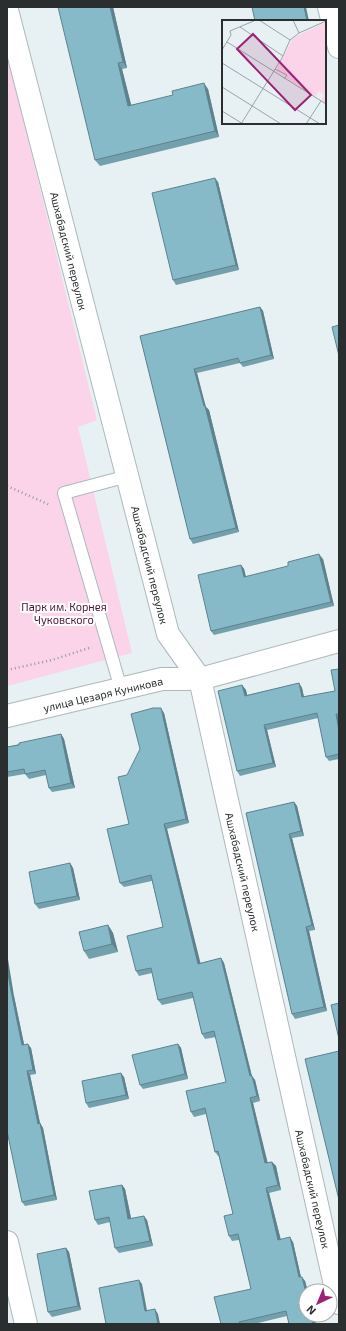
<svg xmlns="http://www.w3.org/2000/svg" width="346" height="1331" viewBox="0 0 346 1331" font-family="'Exo 2',sans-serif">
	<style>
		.green { fill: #fbd4e9 }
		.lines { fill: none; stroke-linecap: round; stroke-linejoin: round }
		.lane-casing { stroke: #aeb8bb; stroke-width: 14 }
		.street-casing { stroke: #aeb8bb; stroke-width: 24 }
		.secondary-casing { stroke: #aeb8bb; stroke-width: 24 }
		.path { stroke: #92999b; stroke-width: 2.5; stroke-dasharray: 1 3; stroke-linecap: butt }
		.lane { stroke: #fff; stroke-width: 12 }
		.street { stroke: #fff; stroke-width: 22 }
		.secondary { stroke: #fff; stroke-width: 22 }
		.wall { fill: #73a0ad }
		.shaded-wall { fill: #5e828d }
		.building { fill: #86bac9; stroke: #5e828d }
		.labels { text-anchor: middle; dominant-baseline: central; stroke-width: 4; stroke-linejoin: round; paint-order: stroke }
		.street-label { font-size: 11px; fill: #2a2e2f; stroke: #fff }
		.park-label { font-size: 11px; fill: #471435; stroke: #fff }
		.inset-road { fill: none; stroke: #9ba3a5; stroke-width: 1 }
		.view { fill: #9d2075; fill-opacity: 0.15; stroke: #9d2075; stroke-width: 2 }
		.inset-edge { fill: none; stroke: #2a2e2f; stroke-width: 2 }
	</style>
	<rect width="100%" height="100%" fill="#e7f1f4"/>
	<path class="green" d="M7,54L97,420L78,427L132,653L7,686Z"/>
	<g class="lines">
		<defs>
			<path id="lane" d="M121,689L64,493L128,476"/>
			<g id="street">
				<path d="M329,7L339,47"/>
				<path d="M200,679L339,1303"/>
				<path d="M7,1242L26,1324"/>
			</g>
			<g id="secondary">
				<path d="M7,10L168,634L200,679"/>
				<path d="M7,716L162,679H200L339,641"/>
			</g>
		</defs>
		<use href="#lane" class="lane-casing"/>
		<use href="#street" class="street-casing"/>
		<use href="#secondary" class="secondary-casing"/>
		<g class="path">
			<path d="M7,486L50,505"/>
			<path d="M7,670L52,660L92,647"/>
		</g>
		<use href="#lane" class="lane"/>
		<use href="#street" class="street"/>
		<use href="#secondary" class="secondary"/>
	</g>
	<g class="wall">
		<path d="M113,7L127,68L122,69L131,105L208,89L219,137L100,166L95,160Z"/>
		<path d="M218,182L239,270L176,285L173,280Z"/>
		<path d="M260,307L263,311L274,359L243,367L240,363L197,373L205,406L209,410L239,532L193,544L190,539L140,336Z"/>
		<path d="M323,559L334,606L214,635L211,631L241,565L244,569L246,577Z"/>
		<path d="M339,669V759L329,761L326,757L318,718L267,730L276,767L240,776L237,771L242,685L246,690L247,695L299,683L302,688L304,697L335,691Z"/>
		<path d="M164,713L189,823L167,829L200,963L221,958L224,963L252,1076L255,1080L260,1101L253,1103L267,1163L272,1162L276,1166L281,1190L269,1193L281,1240L293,1242L301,1277L305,1281L316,1324H289L287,1316L254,1324H221L251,1289L239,1240L232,1241L229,1236L233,1214L219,1157L215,1152L206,1114L194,1117L191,1112L226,1082L216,1037L205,1039L202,1034L193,998L162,1005L158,1000L152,973L139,976L136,971L163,927L152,881L124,887L120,883L129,824Z"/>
		<path d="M61,734L64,739L75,788L52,792L49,788L46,775L29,779L25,774L7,777V747Z"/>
		<path d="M294,802L297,806L304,836L292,838L315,930L309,931L327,1011L295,1019L292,1014L246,813Z"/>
		<path d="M70,863L73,868L80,900L39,909L35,904Z"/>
		<path d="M108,925L113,933L118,952L89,959L84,951Z"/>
		<path d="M14,996L24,1044L31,1048L36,1074L30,1075L40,1123L43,1128L57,1200L25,1206L22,1202Z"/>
		<path d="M178,1044L181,1048L188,1079L143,1089L140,1085Z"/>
		<path d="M124,1077L129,1099L89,1108L86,1103Z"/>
		<path d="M122,1185L125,1189L131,1218L147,1220L153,1246L119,1253L115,1248L110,1222L98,1225L95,1220Z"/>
		<path d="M66,1248L69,1252L81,1310L52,1317L48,1312Z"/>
	</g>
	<g class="shaded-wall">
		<path d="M110,7H113L127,68L123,62Z"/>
		<path d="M304,7H306L309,21H307Z"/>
		<path d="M118,63L122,69L133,112L128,106Z"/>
		<path d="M204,83L208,89L219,137L215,131Z"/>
		<path d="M215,178L218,182L239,270L236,265Z"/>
		<path d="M260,307L263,311L274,359L271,355Z"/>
		<path d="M194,369L197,373L207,411L204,406Z"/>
		<path d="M205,406L209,410L239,532L236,528Z"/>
		<path d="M319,554L323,559L334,606L331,602Z"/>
		<path d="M241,565L244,569L247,582L244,577Z"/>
		<path d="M299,683L302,688L305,702L302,697Z"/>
		<path d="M242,685L246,690L248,700L245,696Z"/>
		<path d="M161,708L164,713L189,823L186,819Z"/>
		<path d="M336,714L339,719V731Z"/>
		<path d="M264,725L267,730L276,767L273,763Z"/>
		<path d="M61,734L64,739L75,788L71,783Z"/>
		<path d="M294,802L297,806L304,836L301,831Z"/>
		<path d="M164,824L167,829L202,969L198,964Z"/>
		<path d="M289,834L292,838L315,930L312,925Z"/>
		<path d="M70,863L73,868L80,900L77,896Z"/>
		<path d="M108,925L113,933L118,952L112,944Z"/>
		<path d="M306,927L309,931L327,1011L324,1007Z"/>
		<path d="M7,953L14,996L25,1049L22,1045L11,991L7,968Z"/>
		<path d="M221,958L224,963L253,1081L250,1076Z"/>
		<path d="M28,1044L31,1048L36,1074L33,1070Z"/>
		<path d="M178,1044L181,1048L188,1079L185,1074Z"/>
		<path d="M27,1071L30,1075L41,1128L38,1124Z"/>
		<path d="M121,1073L124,1077L129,1099L126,1095Z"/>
		<path d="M252,1076L255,1080L260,1101L257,1096Z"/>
		<path d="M250,1098L253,1103L269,1168L265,1163Z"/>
		<path d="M40,1123L43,1128L57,1200L54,1195Z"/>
		<path d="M272,1162L276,1166L281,1190L278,1185Z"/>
		<path d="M122,1185L125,1189L132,1223L128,1219Z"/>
		<path d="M266,1188L269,1193L282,1245L278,1240Z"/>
		<path d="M144,1216L147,1220L153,1246L150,1241Z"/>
		<path d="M290,1237L293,1242L302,1282L299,1277Z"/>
		<path d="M66,1248L69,1252L81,1310L78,1306Z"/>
		<path d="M302,1277L305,1281L308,1291H306V1293Z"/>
		<path d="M139,1280L142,1284L148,1316L145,1311Z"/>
		<path d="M155,1309L158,1314L160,1324H158Z"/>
		<path d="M311,1315H313L316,1324H313Z"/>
	</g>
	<g class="building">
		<path d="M58,7H110L123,62L118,63L128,106L173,95L172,91L204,83L215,131L95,160Z"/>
		<path d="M252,7H304L307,21H255Z"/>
		<path d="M215,178L236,265L173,280L152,193Z"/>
		<path d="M260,307L271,355L240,363L238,358L194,369L204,406H205L236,528L190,539L140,336Z"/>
		<path d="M339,325V356L332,327Z"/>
		<path d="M319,554L331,602L211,631L198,575L241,565L244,577L288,566V562Z"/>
		<path d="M339,669V714H336L339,731V754L326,757L317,713L264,725L273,763L237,771L218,691L242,685L245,696L299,683L302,697L335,691L331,670Z"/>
		<path d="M153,708H161L186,819L164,824L198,964L221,958L250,1076H252L257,1096L250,1098L265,1163L272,1162L278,1185L266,1188L278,1240L290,1237L299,1277H302L306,1293V1315H311L313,1324H289L286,1311L239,1322L240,1324H221L214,1297L251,1289L238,1234L229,1236L224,1216L233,1214L218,1151L215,1152L205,1108L191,1112L186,1091L226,1082L214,1031L202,1034L192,992L158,1000L151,968L136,971L127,936L163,927L151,875L120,883L107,829L129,824L118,777L127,775L140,749L131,714Z"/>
		<path d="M61,734L71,783L49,788L45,770L25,774L24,769L7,772V747L19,745V743Z"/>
		<path d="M294,802L301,831L289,834L312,925L306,927L324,1007L292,1014L246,813Z"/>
		<path d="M70,863L77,896L35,904L29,872Z"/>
		<path d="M108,925L112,944L84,951L79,932Z"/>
		<path d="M7,968L11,991L22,1045L28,1044L33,1070L27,1071L38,1124L40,1123L54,1195L22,1202L7,1131Z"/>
		<path d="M339,1003V1039L331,1005Z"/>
		<path d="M178,1044L185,1074L140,1085L132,1055Z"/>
		<path d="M339,1051V1200L305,1059Z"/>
		<path d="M121,1073L126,1095L86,1103L82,1081Z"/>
		<path d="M122,1185L128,1219L144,1216L150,1241L115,1248L109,1217L95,1220L89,1191Z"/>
		<path d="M66,1248L78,1306L48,1312L37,1254Z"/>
		<path d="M139,1280L145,1311L155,1309L158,1324H106L99,1288Z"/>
	</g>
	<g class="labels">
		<g class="street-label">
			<text transform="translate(69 251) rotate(76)">Ашхабадский переулок</text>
			<text transform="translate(150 565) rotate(76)">Ашхабадский переулок</text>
			<text transform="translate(103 694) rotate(-13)">улица Цезаря Куникова</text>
			<text transform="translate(243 872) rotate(77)">Ашхабадский переулок</text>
			<text transform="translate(313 1189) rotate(77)">Ашхабадский переулок</text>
		</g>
		<g class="park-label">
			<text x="64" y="606">Парк им. Корнея<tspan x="64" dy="13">Чуковского</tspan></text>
		</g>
	</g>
	<g transform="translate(222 20)">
		<rect width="104" height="104" fill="#e7f1f4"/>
		<path d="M104,2V84L99,80L102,75L97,71L93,77L54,51L71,18Z" fill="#fbd4e9"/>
		<path class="inset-road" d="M37,0L68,20M71,0L77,13M18,7L61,36M5,22L104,84M0,30L9,15L8,11L34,0M0,43L98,104M53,49L65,55L62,59M0,67L59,104M0,91L21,104M19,104L60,38L68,20L77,13L104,1M84,104L99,81"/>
		<path class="view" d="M31,14L89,75L73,90L15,29Z"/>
		<rect width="104" height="104" class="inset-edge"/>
	</g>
	<rect width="346" height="1331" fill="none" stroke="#2a2e2f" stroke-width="16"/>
	<g transform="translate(318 1303) rotate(224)"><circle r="19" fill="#ffffff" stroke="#aaabac"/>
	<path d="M0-3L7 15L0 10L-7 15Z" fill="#9d2075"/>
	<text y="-6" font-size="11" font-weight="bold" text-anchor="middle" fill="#2a2e2f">N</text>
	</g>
</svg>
